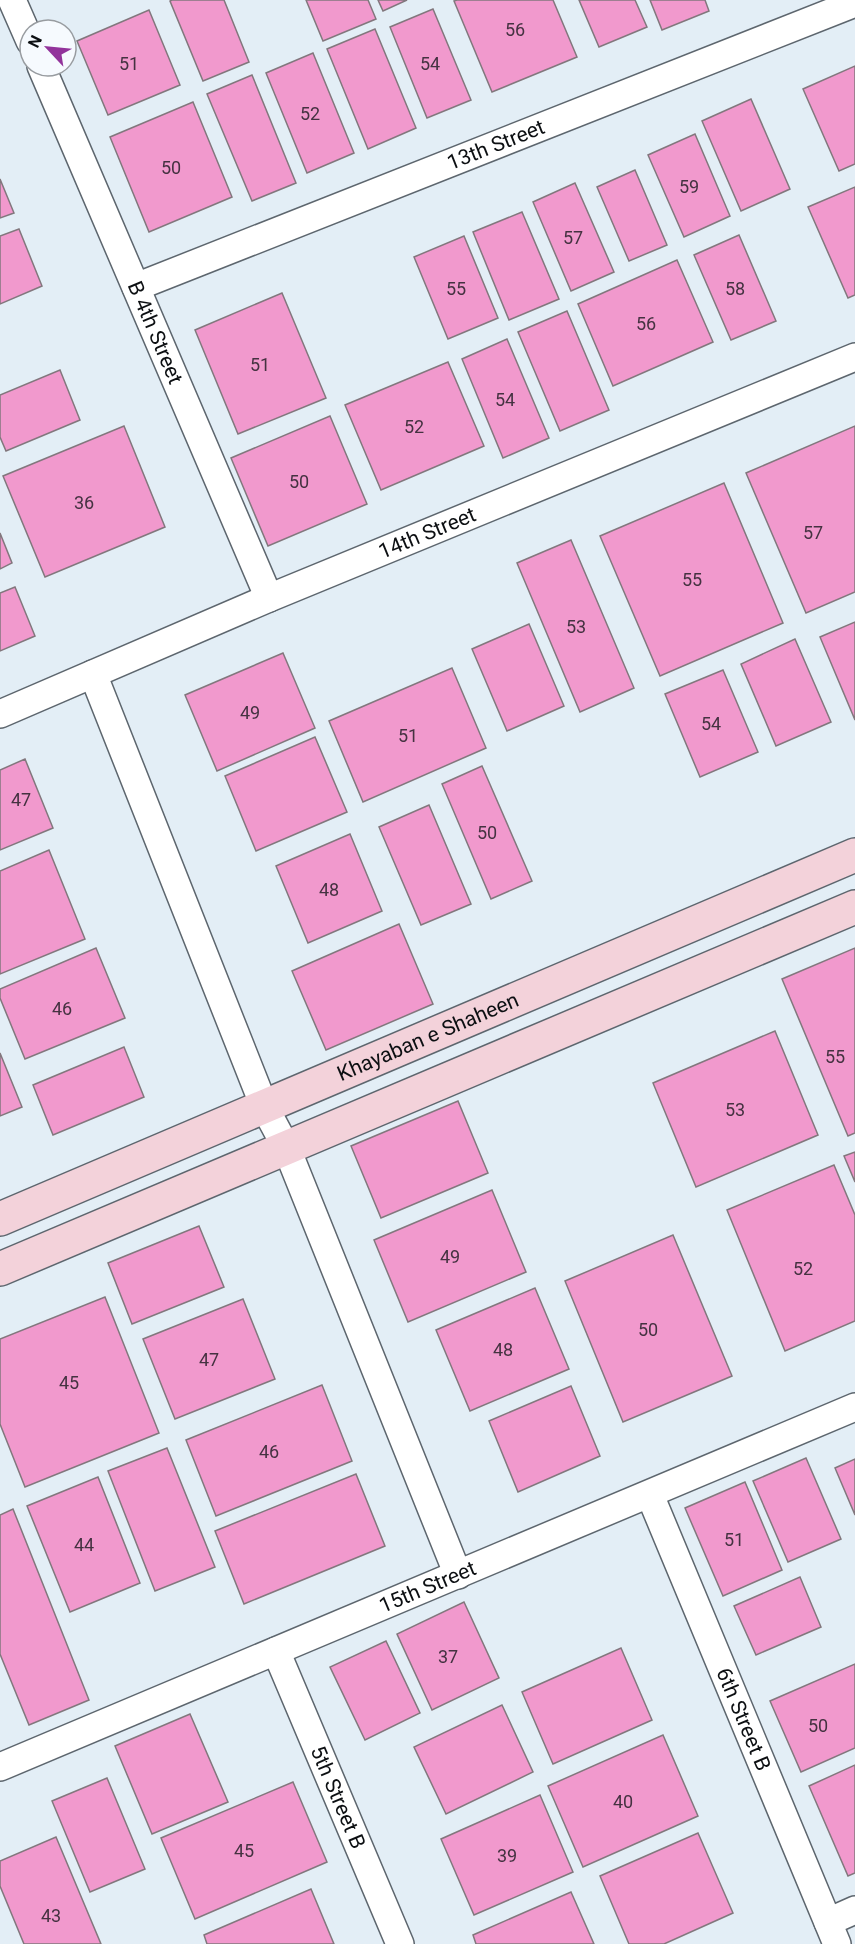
<svg xmlns="http://www.w3.org/2000/svg" width="855" height="1944" viewBox="0 0 855 1944" font-family="Roboto,sans-serif">
	<style>
		.building { fill: #f199cd; stroke: #82777d; stroke-width: 1.5 }
		.lines { fill: none; stroke-linecap: round; stroke-linejoin: round }
		.minor-casing { stroke: #5d666e; stroke-width: 30 }
		.secondary-casing { stroke: #5d666e; stroke-width: 36 }
		.minor { stroke: #fff; stroke-width: 27 }
		.secondary { stroke: #f3d2da; stroke-width: 33 }
		.labels { text-anchor: middle; dominant-baseline: central; stroke-width: 5; stroke-linejoin: round; paint-order: stroke }
		.number-label { font-size: 18px; fill: #453241 }
		.street-label { font-size: 21px; fill: #0c0f12; stroke: #f6fafe }
	</style>
	<rect width="100%" height="100%" fill="#e3eef6"/>
	<g class="building">
		<path d="M172,0H224L249,62L203,81L170,1Z"/>
		<path d="M306,0H368L376,19L323,41Z"/>
		<path d="M378,0H407L383,11Z"/>
		<path d="M457,0H553L577,57L492,92L454,1Z"/>
		<path d="M579,0H635L647,27L599,47Z"/>
		<path d="M650,0H705L709,11L662,30Z"/>
		<path d="M433,9L471,100L427,118L390,27Z"/>
		<path d="M149,10L180,85L108,115L77,41Z"/>
		<path d="M375,29L416,128L368,149L327,49Z"/>
		<path d="M313,53L354,153L307,173L266,73Z"/>
		<path d="M855,66V164L839,171L803,89Z"/>
		<path d="M252,75L296,183L252,201L207,94Z"/>
		<path d="M751,99L790,189L741,211L702,121Z"/>
		<path d="M193,102L232,197L149,232L110,137Z"/>
		<path d="M695,134L730,216L684,237L648,155Z"/>
		<path d="M635,170L667,245L629,261L597,187Z"/>
		<path d="M0,179L14,213L0,218Z"/>
		<path d="M575,183L614,272L571,291L533,202Z"/>
		<path d="M855,187V295L848,298L808,207Z"/>
		<path d="M522,212L559,299L509,320L473,232Z"/>
		<path d="M19,229L42,286L0,304V236Z"/>
		<path d="M739,235L776,321L731,340L694,255Z"/>
		<path d="M464,236L498,318L448,339L414,257Z"/>
		<path d="M677,260L713,342L613,386L578,304Z"/>
		<path d="M282,293L326,398L238,434L195,330Z"/>
		<path d="M567,311L609,410L560,431L518,332Z"/>
		<path d="M507,339L549,438L503,458L462,359Z"/>
		<path d="M448,362L484,446L381,490L345,405Z"/>
		<path d="M60,370L80,420L6,451L0,437V395Z"/>
		<path d="M330,416L367,504L268,546L231,458Z"/>
		<path d="M124,426L165,527L45,577L3,476Z"/>
		<path d="M855,426V592L806,613L746,473Z"/>
		<path d="M724,483L783,623L660,676L600,536Z"/>
		<path d="M0,533L12,563L0,569Z"/>
		<path d="M571,540L634,688L580,712L517,563Z"/>
		<path d="M15,587L35,636L0,651V593Z"/>
		<path d="M855,622V720L820,637Z"/>
		<path d="M529,624L564,706L507,731L472,649Z"/>
		<path d="M795,639L831,722L776,746L741,664Z"/>
		<path d="M283,653L315,728L217,771L185,695Z"/>
		<path d="M452,668L486,748L363,802L329,721Z"/>
		<path d="M723,670L758,752L700,777L665,694Z"/>
		<path d="M315,737L347,812L256,851L225,776Z"/>
		<path d="M25,759L53,828L0,850V770Z"/>
		<path d="M482,766L532,881L491,899L442,784Z"/>
		<path d="M429,805L471,904L421,925L379,827Z"/>
		<path d="M350,834L382,911L308,943L276,866Z"/>
		<path d="M49,850L85,939L0,974V871Z"/>
		<path d="M399,924L433,1004L326,1050L292,971Z"/>
		<path d="M96,948L125,1018L25,1059L0,998V989Z"/>
		<path d="M855,948V1133L848,1136L782,979Z"/>
		<path d="M775,1031L818,1135L696,1187L653,1083Z"/>
		<path d="M124,1047L144,1097L53,1135L33,1085Z"/>
		<path d="M0,1053L22,1107L0,1116Z"/>
		<path d="M458,1101L488,1173L381,1218L351,1146Z"/>
		<path d="M855,1152V1182L844,1156Z"/>
		<path d="M834,1165L855,1215V1321L785,1351L727,1210Z"/>
		<path d="M492,1190L526,1272L408,1322L374,1240Z"/>
		<path d="M199,1226L224,1287L132,1324L108,1263Z"/>
		<path d="M673,1235L732,1376L623,1422L565,1281Z"/>
		<path d="M535,1288L569,1369L470,1411L436,1330Z"/>
		<path d="M105,1297L159,1433L25,1487L0,1424V1339Z"/>
		<path d="M243,1299L275,1379L175,1419L143,1339Z"/>
		<path d="M322,1385L352,1461L216,1516L186,1440Z"/>
		<path d="M571,1386L600,1456L518,1492L489,1421Z"/>
		<path d="M167,1448L215,1567L155,1591L108,1471Z"/>
		<path d="M806,1458L841,1539L788,1562L753,1481Z"/>
		<path d="M855,1459V1515L835,1468Z"/>
		<path d="M356,1474L385,1546L244,1604L215,1531Z"/>
		<path d="M98,1477L140,1583L70,1612L27,1506Z"/>
		<path d="M745,1482L782,1570L723,1596L685,1508Z"/>
		<path d="M13,1509L89,1700L29,1725L0,1654V1515Z"/>
		<path d="M800,1577L821,1627L756,1655L734,1606Z"/>
		<path d="M464,1602L499,1678L432,1710L397,1634Z"/>
		<path d="M386,1641L420,1713L365,1740L330,1667Z"/>
		<path d="M621,1648L652,1720L553,1764L522,1692Z"/>
		<path d="M855,1664V1748L801,1772L770,1701Z"/>
		<path d="M502,1705L533,1772L446,1814L414,1747Z"/>
		<path d="M190,1714L228,1802L152,1834L115,1746Z"/>
		<path d="M663,1735L698,1816L583,1867L548,1786Z"/>
		<path d="M855,1765V1873L848,1876L809,1786Z"/>
		<path d="M107,1778L145,1869L90,1892L52,1801Z"/>
		<path d="M293,1782L327,1862L195,1919L161,1838Z"/>
		<path d="M540,1795L573,1872L474,1915L441,1839Z"/>
		<path d="M698,1833L733,1913L664,1944H629L600,1876Z"/>
		<path d="M56,1837L101,1944H24L0,1886V1861Z"/>
		<path d="M311,1889L334,1944H207L204,1935Z"/>
		<path d="M571,1892L594,1944H476L473,1935Z"/>
	</g>
	<g class="lines">
		<defs>
			<g id="minor">
				<path d="M12,0L30,41"/>
				<path id="s1" d="M41,66L269,598"/>
				<path id="s2" d="M136,287L855,3"/>
				<path d="M93,674L264,1106L287,1149L458,1575"/>
				<path id="s3" d="M0,714L269,598L855,357"/>
				<path id="s4" d="M650,1495L837,1944"/>
				<path id="s5" d="M276,1651L400,1944"/>
				<path id="s6" d="M0,1767L855,1407"/>
				<path d="M828,1922L855,1910"/>
			</g>
			<g id="secondary">
				<path id="s7" d="M0,1219L855,855"/>
				<path d="M0,1269L855,907"/>
			</g>
		</defs>
		<use href="#minor" class="minor-casing"/>
		<use href="#secondary" class="secondary-casing"/>
		<use href="#minor" class="minor"/>
		<use href="#secondary" class="secondary"/>
	</g>
	<g class="labels">
		<g class="number-label">
			<text x="515" y="29">56</text>
			<text x="129" y="63">51</text>
			<text x="430" y="63">54</text>
			<text x="310" y="113">52</text>
			<text x="171" y="167">50</text>
			<text x="689" y="186">59</text>
			<text x="573" y="237">57</text>
			<text x="456" y="288">55</text>
			<text x="735" y="288">58</text>
			<text x="646" y="323">56</text>
			<text x="260" y="364">51</text>
			<text x="505" y="399">54</text>
			<text x="414" y="426">52</text>
			<text x="299" y="481">50</text>
			<text x="84" y="502">36</text>
			<text x="813" y="532">57</text>
			<text x="692" y="579">55</text>
			<text x="576" y="626">53</text>
			<text x="250" y="712">49</text>
			<text x="711" y="723">54</text>
			<text x="408" y="735">51</text>
			<text x="21" y="799">47</text>
			<text x="487" y="832">50</text>
			<text x="329" y="889">48</text>
			<text x="62" y="1008">46</text>
			<text x="835" y="1056">55</text>
			<text x="735" y="1109">53</text>
			<text x="450" y="1256">49</text>
			<text x="803" y="1268">52</text>
			<text x="648" y="1329">50</text>
			<text x="503" y="1349">48</text>
			<text x="209" y="1359">47</text>
			<text x="69" y="1382">45</text>
			<text x="269" y="1451">46</text>
			<text x="734" y="1539">51</text>
			<text x="84" y="1544">44</text>
			<text x="448" y="1656">37</text>
			<text x="818" y="1725">50</text>
			<text x="623" y="1801">40</text>
			<text x="244" y="1850">45</text>
			<text x="507" y="1855">39</text>
			<text x="51" y="1915">43</text>
		</g>
		<g class="street-label">
			<text stroke="none"><textPath href="#s2" startOffset="387">13th Street</textPath></text>
			<text stroke="none"><textPath href="#s1" startOffset="290">B 4th Street</textPath></text>
			<text stroke="none"><textPath href="#s3" startOffset="464">14th Street</textPath></text>
			<text stroke="none"><textPath href="#s7" startOffset="465">Khayaban e Shaheen</textPath></text>
			<text stroke="none"><textPath href="#s6" startOffset="464">15th Street</textPath></text>
			<text stroke="none"><textPath href="#s4" startOffset="243">6th Street B</textPath></text>
			<text stroke="none"><textPath href="#s5" startOffset="159">5th Street B</textPath></text>
		</g>
	</g>
	<g transform="translate(48 48) rotate(296)"><circle r="28" fill="#f6fafe" stroke="#989ca0" stroke-width="1.5"/>
	<path d="M0-4.5L10 22L0 15L-10 22Z" fill="#92339b"/>
	<text y="-9" font-size="16" font-weight="bold" text-anchor="middle" fill="#0c0f12">N</text>
	</g>
</svg>
